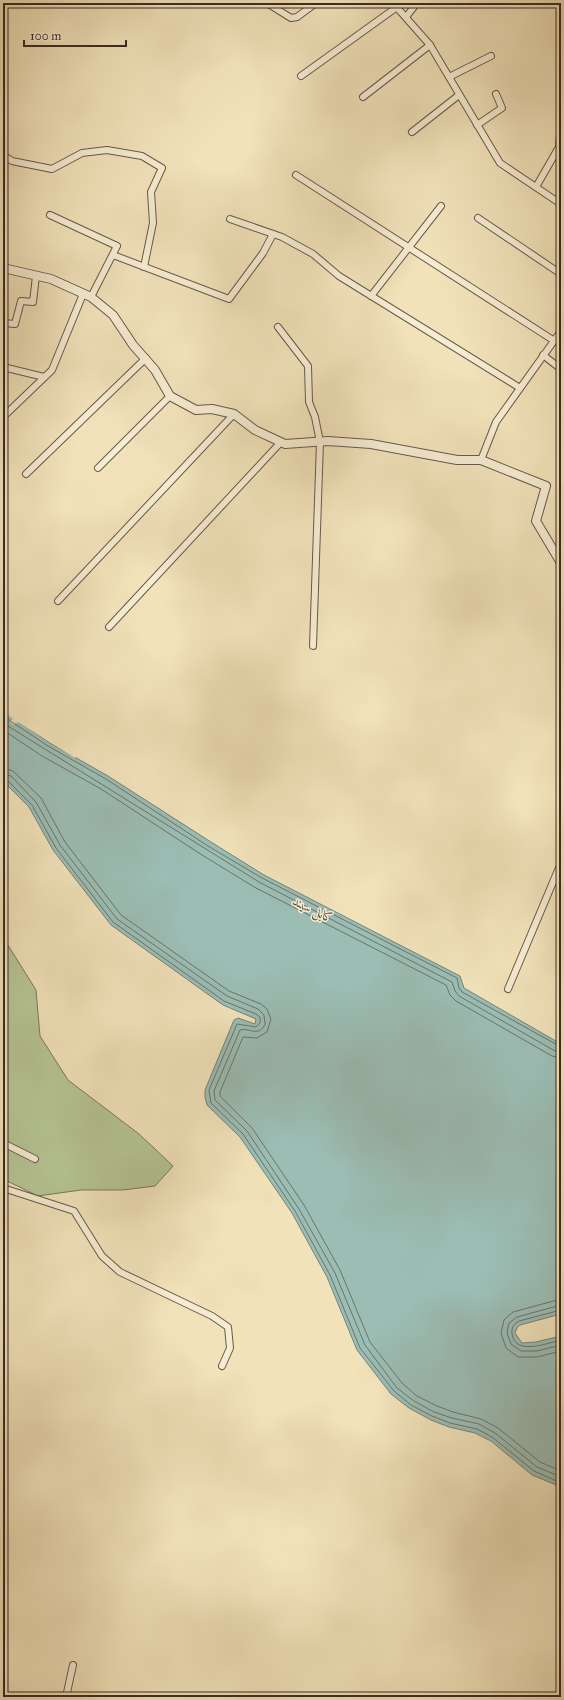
<svg xmlns="http://www.w3.org/2000/svg" width="564" height="1700" viewBox="0 0 564 1700" font-family="'IM FELL Great Primer',Amiri,serif">
	<style>
		.green { fill: #b5c494; stroke: #78785c }
		.water { fill: #9bbdb4; stroke: #74837a }
		.pier { fill: #f1e2ba }
		.lines { fill: none; stroke-linecap: round; stroke-linejoin: round }
		.shore { stroke: #6a746c; stroke-width: 1 }
		.minor-casing { stroke: #685949; stroke-width: 8 }
		.tertiary-casing { stroke: #685949; stroke-width: 10 }
		.minor { stroke: #f6ecd2; stroke-width: 6 }
		.tertiary { stroke: #f6ecd2; stroke-width: 8 }
		.labels { text-anchor: middle; dominant-baseline: central; stroke-width: 3; stroke-linejoin: round; paint-order: stroke }
		.water-label { font-size: 13px; font-style: italic; fill: #525047; stroke: #f6ecd2 }
	</style>
	<rect width="100%" height="100%" fill="#f1e2ba"/>
	<filter id="stains"><feTurbulence type="fractalNoise" baseFrequency=".005" numOctaves="4"/><feColorMatrix values="0 0 0 0 .2 0 0 0 0 .09 0 0 0 0 .02 0 0 0 .5 -.17"/></filter>
	<radialGradient id="worn" r=".72"><stop offset=".6" stop-color="#630" stop-opacity="0"/><stop offset="1" stop-color="#630" stop-opacity=".3"/></radialGradient>
	<path class="green" d="M3,941L6,942L36,990L40,1036L68,1080L139,1134L173,1166L155,1186L123,1190H81L38,1196L3,1179Z"/>
	<path class="water" d="M3,711L50,743L108,776L211,842L264,875L460,976L464,988L561,1044V1314L520,1325L517,1328L515,1333L522,1343L536,1342L561,1336V1487L532,1475L491,1441L475,1433L449,1427L431,1420L409,1408L391,1394L357,1350L327,1277L292,1213L240,1137L207,1105L205,1097V1090L234,1020L238,1018L255,1024L256,1019L223,1005L111,925L53,850L29,807L3,781Z"/>
	<path class="pier" d="M3,709L76,756L75,758L18,722L13,725L10,721L13,719L3,711Z"/>
	<g class="lines">
		<g class="shore">
			<path d="M3,716L48,746L106,779L208,846L262,878L457,978L459,988L462,992L561,1047"/>
			<path d="M3,723L259,882L452,982L455,991L459,996L555,1051L561,1052"/>
			<path d="M3,730L42,756L101,789L202,855L256,888L446,985L450,995L456,1001L552,1056L561,1058"/>
			<path d="M3,768L13,771L41,798L65,842L121,915L229,991L261,1004L267,1009L271,1019L267,1032L257,1038L243,1037L220,1092V1096L252,1128L304,1205L340,1270L370,1342L402,1383L417,1396L437,1406L453,1412L481,1419L498,1428L540,1462L561,1471"/>
			<path d="M3,774L11,776L36,802L60,845L117,919L227,996L258,1009L264,1015L265,1024C259,1038 249,1027 240,1030L214,1091L215,1100L247,1131L299,1209L335,1273L365,1345L397,1388L414,1401L434,1412L452,1418L479,1424L495,1433L537,1467L561,1477"/>
			<path d="M3,779L7,780L32,805L56,848L113,922L224,1001L256,1014L260,1017V1023L256,1027L237,1024L209,1090L211,1103L243,1134L295,1211L330,1275L360,1348L394,1391L411,1405L432,1416L450,1423L477,1429L492,1437L534,1471L561,1483"/>
			<path d="M561,1299L513,1312L504,1320L501,1333L506,1348L518,1357H537L561,1351"/>
			<path d="M561,1305L517,1317L509,1323L507,1333L511,1344L521,1351H537L561,1345"/>
			<path d="M561,1310L519,1321C514,1324 511,1328 512,1334C515,1356 548,1343 561,1340"/>
		</g>
		<defs>
			<g id="minor">
				<path d="M267,3L291,18L297,17L316,3"/>
				<path d="M393,3L430,45L500,163L561,204"/>
				<path d="M406,17L417,3"/>
				<path d="M301,76L397,7"/>
				<path d="M449,77L491,56"/>
				<path d="M363,97L430,45"/>
				<path d="M477,125L502,108L496,94"/>
				<path d="M412,132L459,95"/>
				<path d="M3,155L12,161L52,169L82,153L107,150L142,156L162,168L151,192L153,223L144,267"/>
				<path d="M296,175L553,340"/>
				<path d="M536,187L559,147L561,123"/>
				<path d="M50,215L117,246L91,297"/>
				<path d="M478,218L561,274"/>
				<path d="M230,219L282,237L313,254L339,276L520,388"/>
				<path d="M113,255L229,299L263,253L273,234"/>
				<path d="M371,296L441,206"/>
				<path d="M3,323L15,324L21,301L33,302L36,276"/>
				<path d="M278,327L308,366L309,402L315,417L320,442L313,646"/>
				<path d="M543,355L561,369"/>
				<path d="M3,367L44,377"/>
				<path d="M3,417L52,370L83,294"/>
				<path d="M481,460L496,422L561,331"/>
				<path d="M98,468L170,396"/>
				<path d="M26,474L146,358"/>
				<path d="M58,601L234,414"/>
				<path d="M109,627L281,442"/>
				<path d="M508,989L561,863"/>
				<path d="M3,1143L35,1159"/>
				<path d="M3,1188L74,1211L102,1256L120,1272L212,1316L228,1327L230,1348L222,1366"/>
				<path d="M66,1697L73,1665"/>
			</g>
			<path id="tertiary" d="M3,268L51,279L91,297L113,315L133,345L155,370L170,396L196,410L212,409L234,414L255,430L285,444L328,441L371,444L457,460H481L546,486L536,521L561,563"/>
		</defs>
		<use href="#minor" class="minor-casing"/>
		<use href="#tertiary" class="tertiary-casing"/>
		<use href="#minor" class="minor"/>
		<use href="#tertiary" class="tertiary"/>
	</g>
	<g class="labels">
		<g class="water-label">
			<text transform="translate(313 910) rotate(26)">کابل سيند</text>
		</g>
	</g>
	<rect width="564" height="1700" fill="none" stroke="#f1e2ba" stroke-width="16"/>
	<rect x="4" y="4" width="556" height="1692" fill="none" stroke="#3a2b23" stroke-width="2"/>
	<rect x="8" y="8" width="548" height="1684" fill="none" stroke="#3a2b23"/>
	<path d="M24 40v6h102v-6" fill="none" stroke="#3a2b23" stroke-width="2"/>
	<text x="30" y="40" font-size="12" fill="#3a2b23" stroke="#f6ecd2" stroke-width="3" paint-order="stroke">100 m</text>
	<rect width="100%" height="100%" filter="url(#stains)"/>
	<rect width="100%" height="100%" fill="url(#worn)"/>
</svg>
